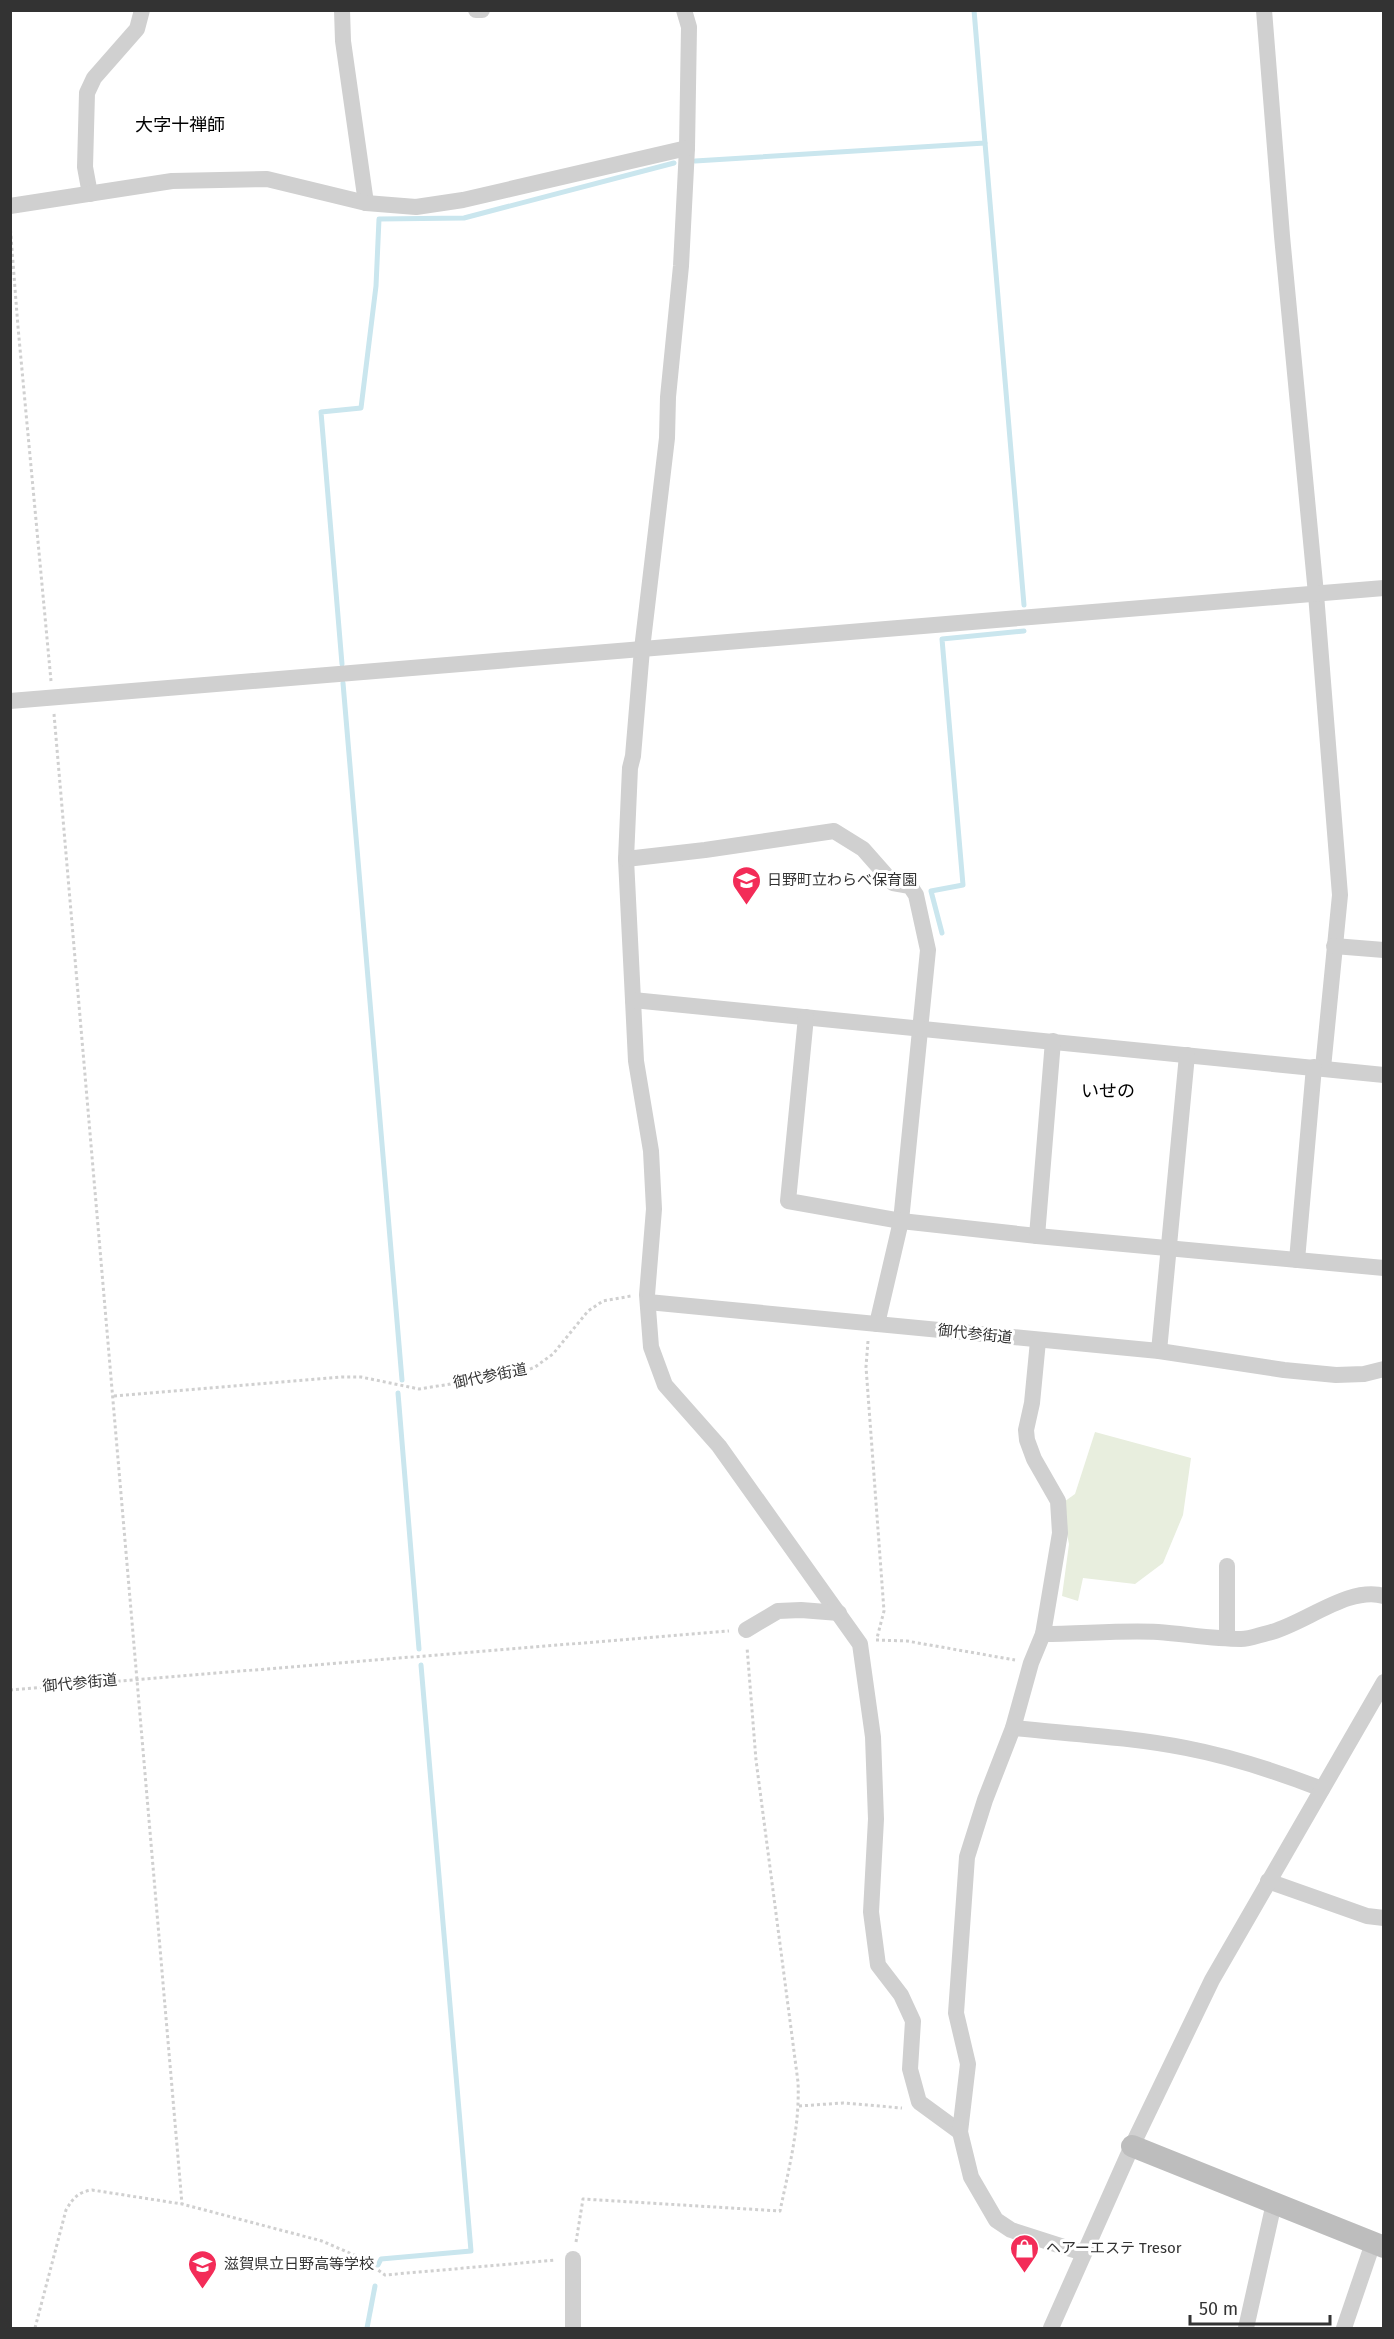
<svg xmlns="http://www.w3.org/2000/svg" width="1394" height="2339" viewBox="0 0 1394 2339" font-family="'Fira Sans','Noto Sans JP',sans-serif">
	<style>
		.green { fill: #e8eede }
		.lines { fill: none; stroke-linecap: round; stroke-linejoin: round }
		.stream { stroke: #cae6ee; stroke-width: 5 }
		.path { stroke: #d0d0d0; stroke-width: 3; stroke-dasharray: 3 3; stroke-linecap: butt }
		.street { stroke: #d0d0d0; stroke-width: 16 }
		.secondary { stroke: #bdbdbd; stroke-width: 22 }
		.labels { text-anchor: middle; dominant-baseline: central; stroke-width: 6; stroke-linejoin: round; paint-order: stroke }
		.poi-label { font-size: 15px; fill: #333; stroke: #fff; text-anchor: start }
		.street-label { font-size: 15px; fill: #333; stroke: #fff }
		.quarter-label { font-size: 18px; fill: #000; stroke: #fff }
	</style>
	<rect width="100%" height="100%" fill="#fff"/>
	<path class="green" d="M1095,1432L1191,1458L1183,1515L1163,1563L1135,1584L1083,1578L1078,1601L1062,1596L1069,1544L1061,1504L1075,1494Z"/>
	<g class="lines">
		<g class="stream">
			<path d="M985,143L1024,605"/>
			<path d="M695,161L985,143L974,10"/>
			<path d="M342,664L321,412L361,408L376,286L379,219L464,218L674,163"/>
			<path d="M343,683L402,1380"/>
			<path d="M942,933L931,891L963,885L942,639L1024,631"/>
			<path d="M398,1393L419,1649"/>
			<path d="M378,2265L381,2259L471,2251L421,1665"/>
			<path d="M367,2328L375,2286"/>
		</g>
		<g class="path">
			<path d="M10,224L18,327L51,681"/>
			<path d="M54,714L182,2204"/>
			<path d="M868,1341L866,1367L884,1611L877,1638"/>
			<path d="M114,1396L342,1377H361L419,1389L520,1373L535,1367L553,1354L588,1311L603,1301L631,1296"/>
			<path d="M876,1640L907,1641L1015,1660"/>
			<path d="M10,1690L729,1631"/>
			<path d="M799,2106L843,2103L902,2108"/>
			<path d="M576,2242L583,2199L780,2211C789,2168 800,2126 798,2082L756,1760L747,1647"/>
			<path d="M35,2328L66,2210C73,2198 78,2192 92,2190L182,2204L322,2241L361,2258L385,2275L556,2260"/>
		</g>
		<g class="street">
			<path d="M342,10L343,41L366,203"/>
			<path d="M476,10H482"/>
			<path d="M684,10L689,27L687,148L681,266L668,397L667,438L642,649L633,756L630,768L626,859L633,1000L636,1061L651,1151L654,1209L647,1295L651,1347L665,1385L719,1446L860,1644L873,1737L876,1819L871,1912L878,1965L901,1995L913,2021L910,2069L919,2102L960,2132"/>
			<path d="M1264,10L1282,236L1316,594L1340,895L1323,1068"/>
			<path d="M90,194L85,167L87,93L94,78L137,29L142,10"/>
			<path d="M10,206L172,181L267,179L366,203L416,207L463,200L687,148"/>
			<path d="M10,701L1384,588"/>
			<path d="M626,859L705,850L834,831L863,849L893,883L910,886L916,895L928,950L901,1221L877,1324"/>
			<path d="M1334,946L1384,950"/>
			<path d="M633,1000L1384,1075"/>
			<path d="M806,1017L788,1201L901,1221L1037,1236L1384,1268"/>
			<path d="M1037,1236L1053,1041"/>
			<path d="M1297,1260L1314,1067"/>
			<path d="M648,1302L1159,1351L1284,1370L1336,1375L1364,1374L1384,1369"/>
			<path d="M1038,1341L1032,1403L1026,1430L1027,1440L1034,1459L1058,1501L1060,1533L1043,1634L1031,1663L1013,1728L985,1800L967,1857L956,2013L968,2064L960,2132L971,2177L996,2220L1011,2230L1083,2253"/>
			<path d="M1159,1351L1187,1055"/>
			<path d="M1227,1566V1638"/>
			<path d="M746,1630L778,1611L801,1610L839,1613"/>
			<path d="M1043,1634C1081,1634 1121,1630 1158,1632C1186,1634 1213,1639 1241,1639C1250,1639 1259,1635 1268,1633C1303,1625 1349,1585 1384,1596"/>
			<path d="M1013,1728C1071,1734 1130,1737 1186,1748C1233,1757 1278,1772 1322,1789"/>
			<path d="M1268,1881L1367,1916L1384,1918"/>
			<path d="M573,2328V2259"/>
			<path d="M1051,2328L1132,2146L1212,1980L1384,1682"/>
			<path d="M1246,2328L1274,2203"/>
			<path d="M1344,2328L1373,2243"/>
		</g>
		<path class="secondary" d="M1132,2146L1384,2247"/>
	</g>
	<defs>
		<symbol id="school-pin" viewBox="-11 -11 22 30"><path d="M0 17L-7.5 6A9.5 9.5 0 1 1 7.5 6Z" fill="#f32c58" stroke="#fff"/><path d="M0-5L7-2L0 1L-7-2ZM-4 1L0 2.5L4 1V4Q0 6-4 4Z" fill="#fff"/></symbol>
		<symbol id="shop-pin" viewBox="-11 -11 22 30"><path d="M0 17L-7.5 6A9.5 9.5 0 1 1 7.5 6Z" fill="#f32c58" stroke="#fff"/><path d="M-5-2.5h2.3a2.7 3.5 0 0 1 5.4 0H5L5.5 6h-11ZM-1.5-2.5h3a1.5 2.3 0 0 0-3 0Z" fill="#fff"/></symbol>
	</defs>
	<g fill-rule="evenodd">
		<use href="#school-pin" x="730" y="864" width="33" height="45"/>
		<use href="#shop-pin" x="1008" y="2232" width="33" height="45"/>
		<use href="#school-pin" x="186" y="2248" width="33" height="45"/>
	</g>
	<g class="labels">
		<g class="poi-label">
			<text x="767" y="880">日野町立わらべ保育園</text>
			<text x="1046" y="2248">ヘアーエステ Tresor</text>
			<text x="224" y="2264">滋賀県立日野高等学校</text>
		</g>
		<g class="street-label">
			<text transform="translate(975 1334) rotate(6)">御代参街道</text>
			<text transform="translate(490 1376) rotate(-11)">御代参街道</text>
			<text transform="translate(80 1683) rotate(-5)">御代参街道</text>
		</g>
		<g class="quarter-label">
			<text x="180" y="125">大字十禅師</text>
			<text x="1108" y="1091">いせの</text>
		</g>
	</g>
	<rect width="1394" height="2339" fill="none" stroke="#333333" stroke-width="24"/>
	<path d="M1190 2315v9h140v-9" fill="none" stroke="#333333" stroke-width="3"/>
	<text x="1199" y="2315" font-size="18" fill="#333333" stroke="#ffffff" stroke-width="4.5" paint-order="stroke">50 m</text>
</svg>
